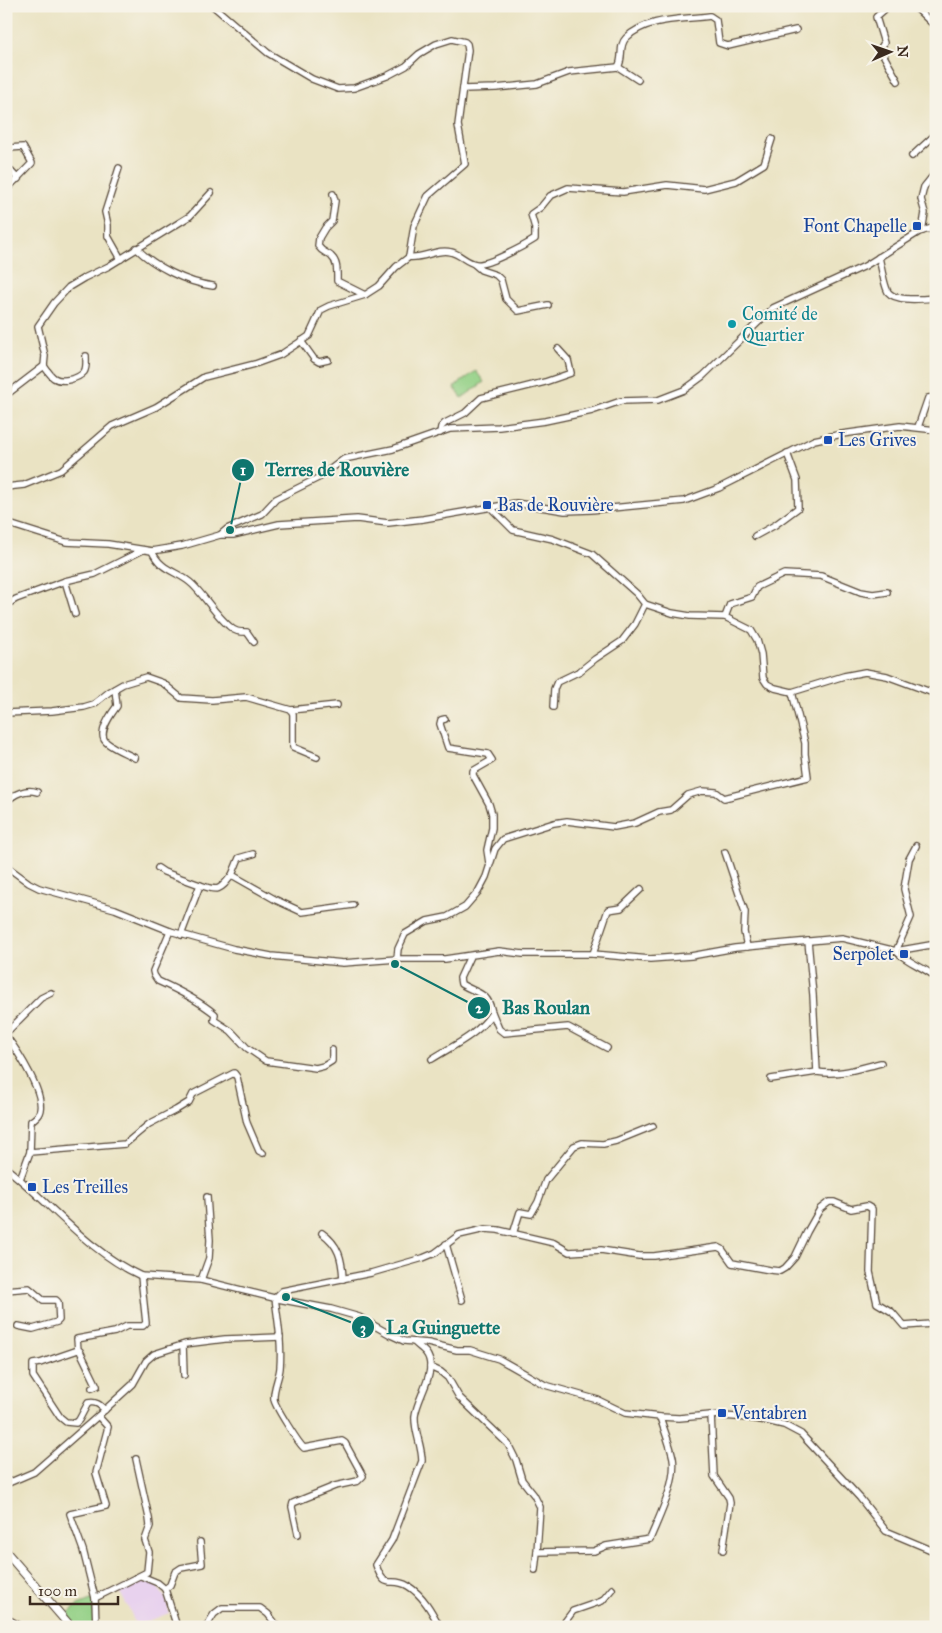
<svg xmlns="http://www.w3.org/2000/svg" width="942" height="1633" viewBox="0 0 942 1633" font-family="'IM FELL Great Primer',serif">
	<style>
		.built { fill: #e8d2ee }
		.green { fill: #93d085; stroke: #677d52 }
		.lines { fill: none; stroke-linecap: round; stroke-linejoin: round }
		.minor-casing { stroke: #554637; stroke-width: 8 }
		.secondary-casing { stroke: #554637; stroke-width: 10 }
		.minor { stroke: #fff; stroke-width: 5.5 }
		.secondary { stroke: #fff; stroke-width: 8 }
		.transit-dot { fill: #1a4fb4; stroke: #f7f3e8; stroke-width: 2 }
		.culture-dot { fill: #0f9aa8; stroke: #f7f3e8; stroke-width: 2 }
		.labels { text-anchor: middle; dominant-baseline: central; stroke-width: 4; stroke-linejoin: round; paint-order: stroke }
		.transit-label { font-size: 18px; fill: #164399; stroke: #f7f3e8; text-anchor: start }
		.culture-label { font-size: 18px; fill: #0d838f; stroke: #f7f3e8; text-anchor: start }
		.leader { fill: none; stroke: #0f766e; stroke-width: 2 }
		.callout-dot { fill: #0f766e; stroke: #f7f3e8; stroke-width: 2 }
		.mark-label { font-size: 15px; text-anchor: middle; font-weight: bold; fill: #fff }
		.callout-label { font-size: 19px; text-anchor: middle; font-weight: bold; fill: #0f766e; stroke: #f7f3e8; stroke-width: 4; stroke-linejoin: round; paint-order: stroke }
	</style>
	<rect width="100%" height="100%" fill="#f7f3e8"/>
	<filter id="ink" filterUnits="userSpaceOnUse"><feTurbulence type="fractalNoise" baseFrequency=".02" numOctaves="2"/><feDisplacementMap in="SourceGraphic" scale="10" xChannelSelector="R" yChannelSelector="G"/><feConvolveMatrix kernelMatrix="1 2 1 2 8 2 1 2 1" color-interpolation-filters="sRGB"/></filter>
	<filter id="wash" filterUnits="userSpaceOnUse"><feTurbulence type="fractalNoise" baseFrequency=".0096" numOctaves="4" result="noise"/><feDisplacementMap in="SourceGraphic" scale="20" xChannelSelector="R" yChannelSelector="G"/><feGaussianBlur stdDeviation="1.12" result="paint"/><feColorMatrix in="noise" values="0 0 0 0 0 0 0 0 0 0 0 0 0 0 0 0 0 1.4 0 .05"/><feComposite in="paint" operator="in"/></filter>
	<g filter="url(#wash)">
		<rect width="100%" height="100%" fill="#eae3c3"/>
		<path class="built" d="M143,1579L155,1584L167,1600L169,1613L136,1626L131,1613L118,1589Z"/>
		<g class="green">
			<path d="M476,371L484,382L462,398L454,387Z"/>
			<path d="M93,1599L94,1627H80L79,1625L77,1627L66,1615L78,1605Z"/>
		</g>
	</g>
	<g filter="url(#ink)">
		<g class="lines">
			<defs>
				<g id="minor">
					<path d="M881,6L884,10L876,17L884,43L880,49L898,81"/>
					<path d="M914,6L936,27"/>
					<path d="M618,67L638,80"/>
					<path d="M463,89L496,88L537,84L569,72L618,67C624,58 618,46 626,38C647,17 683,20 710,16L716,20L719,43L728,46L796,30"/>
					<path d="M912,156L936,134"/>
					<path d="M6,157L7,150L9,148L23,147L32,163L6,190"/>
					<path d="M6,166L18,179"/>
					<path d="M119,168L105,212L108,225V236L121,259"/>
					<path d="M333,194L335,201L332,221L325,228L319,238L318,246C322,252 326,252 331,256C338,262 337,272 337,281L365,295"/>
					<path d="M922,231L925,213L921,199L924,187L936,172"/>
					<path d="M136,248C154,266 187,283 213,286"/>
					<path d="M409,257C423,259 438,248 451,252C460,254 467,263 476,264C487,266 524,246 535,239V228L531,214L541,207L550,196L568,188L623,192L667,185L704,189L736,181L764,164L772,139"/>
					<path d="M879,257C881,266 884,285 888,292C896,302 923,299 934,298"/>
					<path d="M474,264L481,270L496,275L501,280L506,299L518,311L548,305"/>
					<path d="M301,341L314,359L319,362L328,360"/>
					<path d="M44,366C47,370 50,375 54,378C62,383 78,379 84,372C87,368 86,361 86,356"/>
					<path d="M6,395L44,366L45,356L38,326L54,303L69,287L84,278L109,266L190,216L211,193"/>
					<path d="M918,427L928,398L936,397"/>
					<path d="M440,433L441,427L445,423L465,413L481,398L545,382L571,373L568,360L558,349"/>
					<path d="M6,487L24,485L61,470L112,426L156,407L204,377L255,364L280,355L309,336L321,310L329,306L365,295L379,286L396,267L409,257L414,226L428,196L465,164L458,125L468,50L467,44L465,42L452,39L436,44L419,54L406,66L387,76L354,88L338,89L312,79L268,53L213,6"/>
					<path d="M489,506L513,530L553,539L592,554L637,594L645,604L672,613L690,616L725,617L751,630L757,640L761,654L763,678L767,684L775,688L792,692L844,676L865,672L887,676L936,694"/>
					<path d="M6,523L66,542L108,544L152,551L182,546L220,535L227,529L262,514L276,499L320,477L344,459L393,449L450,429L499,427L545,421L592,411L621,401L658,400L684,390L703,376L773,308L865,266L919,232L936,227"/>
					<path d="M220,535H233L279,524L357,519L388,523L423,519L516,503L565,511L591,510L684,501L719,488L814,440L842,434L900,426L936,430"/>
					<path d="M755,536L775,525L798,508L797,480L787,453"/>
					<path d="M152,551C161,572 179,571 193,585C206,598 215,614 229,626C235,632 239,632 247,632L254,642"/>
					<path d="M65,581L75,614"/>
					<path d="M6,605L16,599L65,581L95,574L143,550"/>
					<path d="M725,617L730,604L752,597L757,587L784,574L821,576L861,592L873,594L887,592"/>
					<path d="M115,689L117,706C111,714 97,734 106,742C114,749 126,753 135,758"/>
					<path d="M553,707L554,689L557,682L580,671L595,659L622,641L635,624L645,604"/>
					<path d="M291,710L337,705"/>
					<path d="M6,713L52,711L84,707L94,704L109,692L123,684L146,677L163,683L181,698L212,700L246,697L291,710L293,714V747L317,757"/>
					<path d="M445,719L441,720L440,724L448,748L488,754L492,760L473,771V775L489,804L492,814V828L487,850L489,863"/>
					<path d="M6,802C14,794 26,788 37,792"/>
					<path d="M725,852L745,912L744,932L747,947"/>
					<path d="M6,866L29,883L39,888L115,909L170,931L234,949L271,956L343,963L397,959H445L499,951L523,954H593L650,959L691,956L735,948L842,938L896,951C907,962 923,967 936,977"/>
					<path d="M158,868L164,872L200,885L181,935"/>
					<path d="M232,875L239,858L253,854"/>
					<path d="M200,885C219,892 220,890 232,875L276,900L302,912L353,905"/>
					<path d="M170,931L153,971L154,975L158,981C178,990 198,1000 215,1014L214,1020L231,1031L247,1048L266,1061L316,1068L324,1066L332,1061V1050"/>
					<path d="M896,951L911,917L904,889L909,859L916,846"/>
					<path d="M896,951L936,944"/>
					<path d="M593,954L608,910L621,908L641,889"/>
					<path d="M397,959L398,949L405,934L427,921L447,917L465,907L478,892L486,877L495,849L503,839L554,823L567,821L614,827L635,823L659,812L671,810L688,795L702,791L716,792L724,798L808,777L805,754V743L792,692"/>
					<path d="M936,981V991"/>
					<path d="M492,1012L499,1029L504,1033L568,1027L607,1048"/>
					<path d="M6,1033L41,998L51,993"/>
					<path d="M6,1036C17,1050 47,1096 39,1113C38,1116 34,1119 31,1121L30,1152L20,1179"/>
					<path d="M432,1059C454,1045 478,1035 492,1013C488,991 477,994 461,984L460,978L470,956"/>
					<path d="M817,1072C839,1076 860,1068 881,1063"/>
					<path d="M771,1079L817,1072L813,995L808,941"/>
					<path d="M30,1152L125,1144L149,1124L176,1110L189,1102L193,1094L234,1073L237,1077L247,1123L259,1151L263,1153"/>
					<path d="M6,1168C51,1203 88,1252 141,1276L201,1280L278,1299L331,1309L359,1317L391,1335L404,1341L428,1343L457,1350H470L499,1359L545,1385L598,1400L625,1413L660,1417L679,1418L711,1415L748,1418L767,1421L784,1425L801,1434L860,1498L886,1531L936,1552"/>
					<path d="M322,1233C339,1245 342,1259 343,1279"/>
					<path d="M513,1234L520,1212L531,1214L538,1202L546,1180L574,1146L582,1143L603,1144L616,1141L653,1126"/>
					<path d="M446,1244L462,1300"/>
					<path d="M201,1280L209,1258L210,1240L207,1197"/>
					<path d="M6,1290L29,1288L43,1300H56L58,1302L59,1320L57,1322L33,1329L18,1326"/>
					<path d="M275,1298L282,1291L371,1273L423,1258L435,1253L459,1235L485,1229L498,1230L554,1243L569,1252L601,1250L639,1256H654L718,1247L722,1249L732,1263L770,1270L780,1271L785,1268L795,1257L807,1232L820,1209L829,1202H834L851,1209L867,1206L872,1209L870,1272L877,1303L892,1312L904,1326L931,1324L936,1329"/>
					<path d="M275,1298C278,1321 282,1344 280,1368C279,1378 273,1389 274,1399C274,1405 299,1444 304,1448L342,1441L345,1443L363,1476L358,1481L335,1486L293,1503L292,1507L298,1534"/>
					<path d="M414,1342C418,1346 423,1349 426,1353C439,1370 417,1397 415,1416C414,1431 422,1446 422,1461L392,1540L376,1565C385,1592 391,1576 408,1586C423,1595 432,1612 440,1627"/>
					<path d="M183,1345L184,1375"/>
					<path d="M78,1350L77,1339L115,1332L127,1326H143L146,1323L141,1276"/>
					<path d="M430,1367L441,1372L448,1378L459,1397L508,1444L516,1460L522,1480L534,1495L540,1507L537,1552"/>
					<path d="M92,1388L97,1386L80,1351L78,1350L40,1363L33,1364V1376L60,1417L66,1422L76,1423L79,1420L88,1403C96,1401 100,1405 105,1410"/>
					<path d="M711,1415L714,1476L729,1498L730,1503L723,1550"/>
					<path d="M6,1484L34,1472L98,1416"/>
					<path d="M535,1570L537,1552L594,1551L606,1546L650,1539C659,1517 677,1482 673,1458C670,1444 664,1430 660,1417"/>
					<path d="M141,1576L158,1583L165,1589L177,1627"/>
					<path d="M165,1589L170,1585L175,1572L181,1568L202,1564L200,1542"/>
					<path d="M95,1598L147,1572L149,1552L145,1540L150,1526L149,1518L136,1459"/>
					<path d="M6,1618L22,1627"/>
					<path d="M96,1627L95,1598L83,1550L70,1514L106,1506L96,1473L108,1427L98,1416L133,1384L146,1361L154,1354L185,1344L225,1339L280,1337"/>
					<path d="M206,1627L214,1614L222,1608H260L268,1614L278,1627"/>
					<path d="M561,1627L573,1611L602,1601L612,1589"/>
				</g>
				<path id="secondary" d="M6,1552L71,1627"/>
			</defs>
			<use href="#minor" class="minor-casing"/>
			<use href="#secondary" class="secondary-casing"/>
			<use href="#minor" class="minor"/>
			<use href="#secondary" class="secondary"/>
		</g>
	</g>
	<g class="transit-dot">
		<rect x="912" y="221" width="10" height="10" rx="2.5"/>
		<rect x="823" y="435" width="10" height="10" rx="2.5"/>
		<rect x="482" y="500" width="10" height="10" rx="2.5"/>
		<rect x="899" y="949" width="10" height="10" rx="2.5"/>
		<rect x="27" y="1182" width="10" height="10" rx="2.5"/>
		<rect x="717" y="1408" width="10" height="10" rx="2.5"/>
	</g>
	<circle class="culture-dot" cx="732" cy="324" r="5"/>
	<g class="labels">
		<g class="transit-label">
			<text x="907" y="226" text-anchor="end">Font Chapelle</text>
			<text x="838" y="440">Les Grives</text>
			<text x="497" y="505">Bas de Rouvière</text>
			<text x="894" y="954" text-anchor="end">Serpolet</text>
			<text x="42" y="1187">Les Treilles</text>
			<text x="732" y="1413">Ventabren</text>
		</g>
		<g class="culture-label">
			<text x="742" y="314">Comité de<tspan x="742" dy="21">Quartier</tspan></text>
		</g>
	</g>
	<path class="leader" d="M230 530L243 470M395 964L479 1008M286 1297L363 1327"/>
	<g class="callout-dot">
		<circle cx="230" cy="530" r="5"/>
		<circle cx="395" cy="964" r="5"/>
		<circle cx="286" cy="1297" r="5"/>
		<circle cx="243" cy="470" r="12"/>
		<circle cx="479" cy="1008" r="12"/>
		<circle cx="363" cy="1327" r="12"/>
	</g>
	<g class="mark-label">
		<text x="243" y="475">1</text>
		<text x="479" y="1013">2</text>
		<text x="363" y="1333">3</text>
	</g>
	<g class="callout-label">
		<text x="337" y="476">Terres de Rouvière</text>
		<text x="546" y="1014">Bas Roulan</text>
		<text x="443" y="1334">La Guinguette</text>
	</g>
	<rect width="942" height="1633" fill="none" stroke="#f7f3e8" stroke-width="25"/>
	<g transform="translate(890 52) rotate(88)" stroke="#f7f3e8" stroke-width="4" paint-order="stroke">
	<path d="M0-4L9 19L0 12L-9 19Z" fill="#3b2a1e"/>
	<text y="-8" font-size="14" font-weight="bold" text-anchor="middle" fill="#3b2a1e">N</text>
	</g>
	<path d="M30 1596v8h88v-8" fill="none" stroke="#3b2a1e" stroke-width="2.5"/>
	<text x="38" y="1596" font-size="15" fill="#3b2a1e" stroke="#f7f3e8" stroke-width="4" paint-order="stroke">100 m</text>
</svg>
